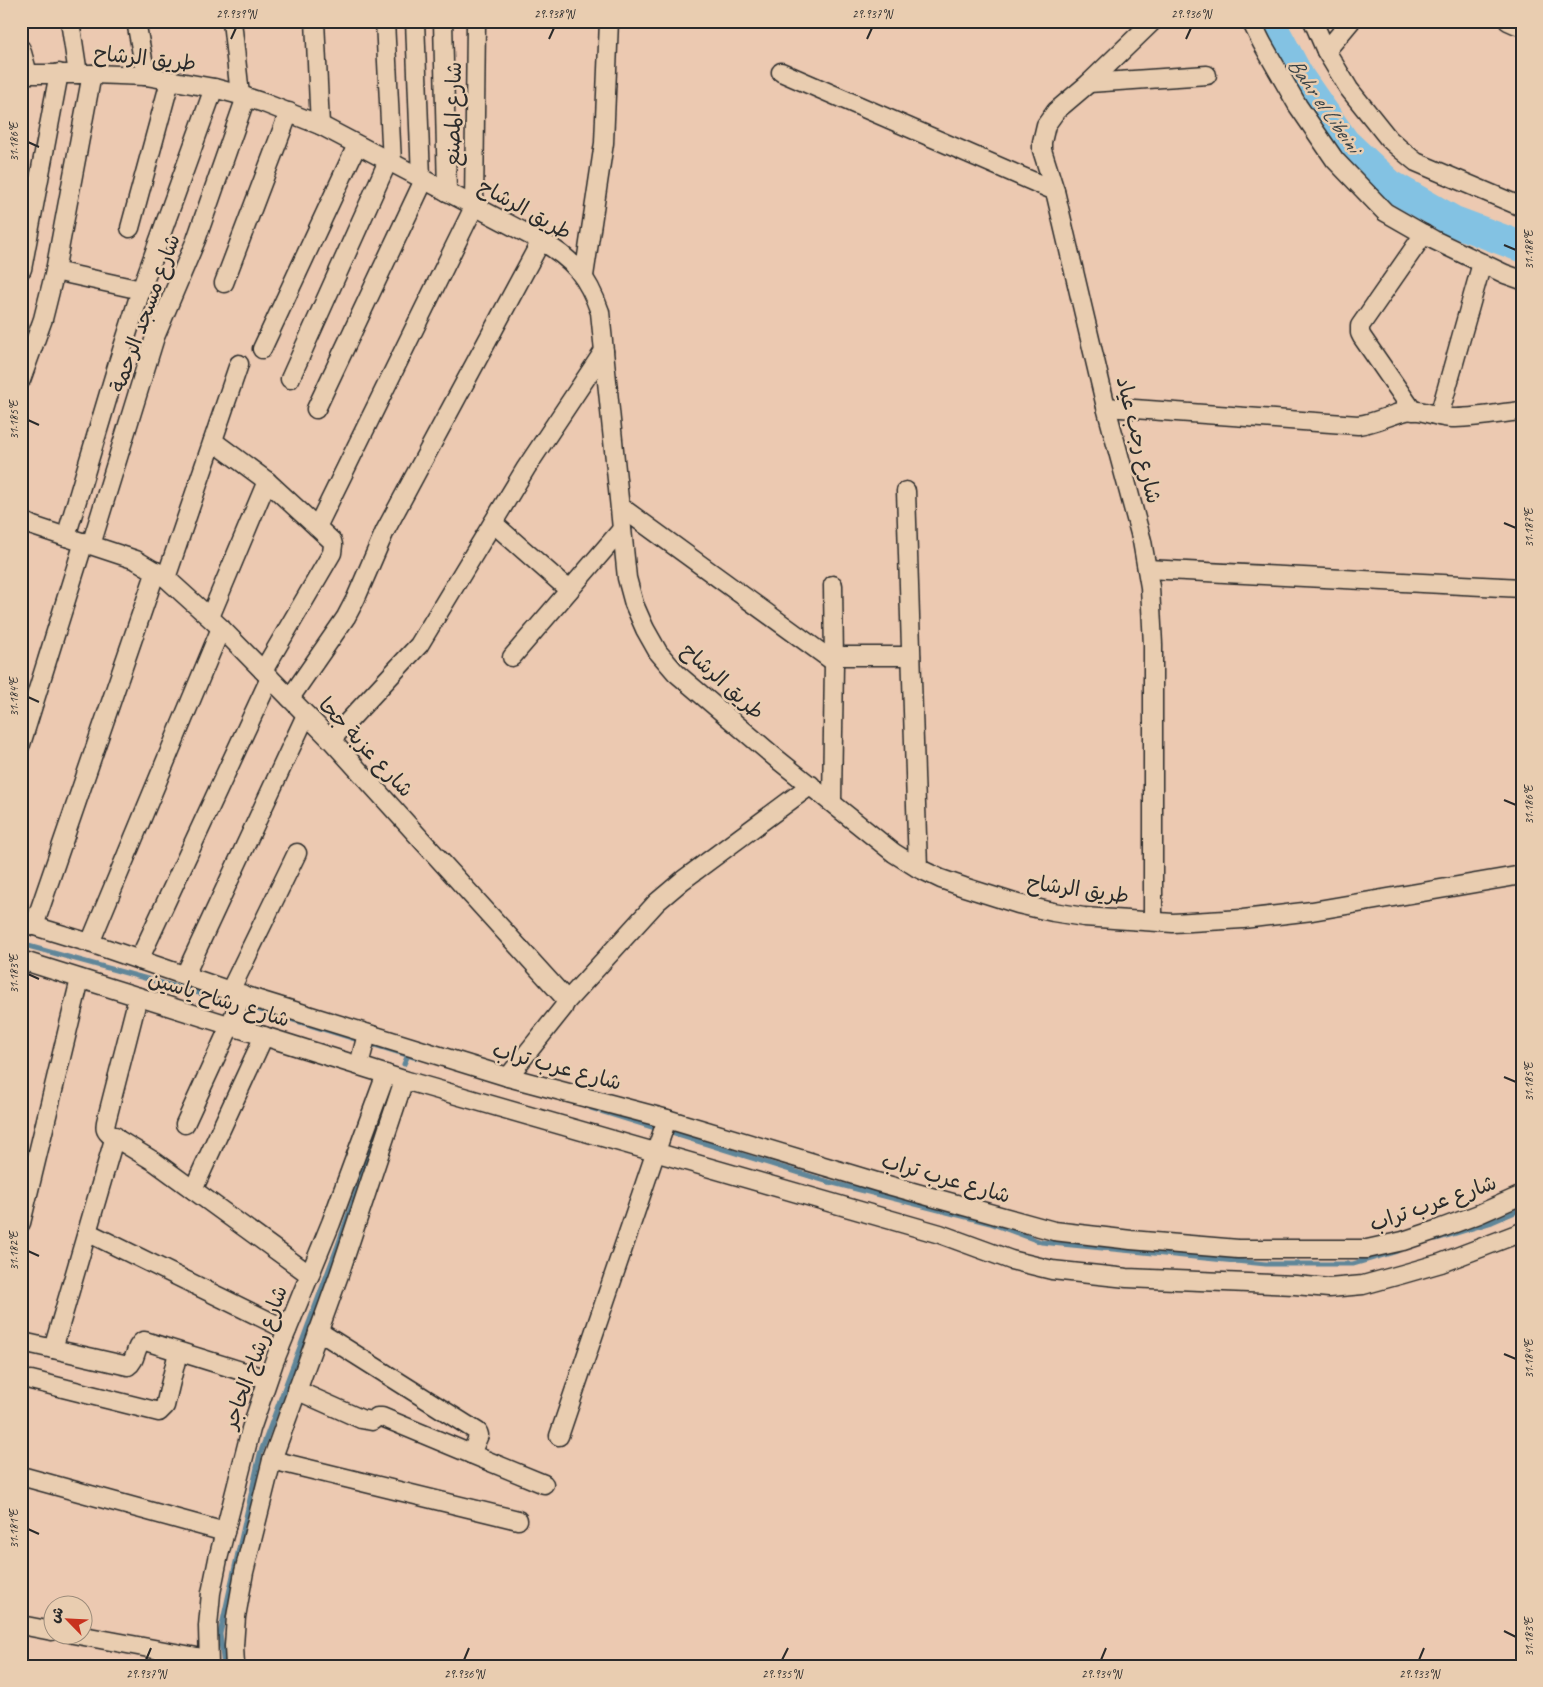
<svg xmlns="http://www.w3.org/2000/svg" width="1543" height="1687" viewBox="0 0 1543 1687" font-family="Caveat,'Playpen Sans Arabic',sans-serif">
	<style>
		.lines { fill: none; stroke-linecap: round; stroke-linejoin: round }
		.stream { stroke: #608699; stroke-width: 5 }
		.river { stroke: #83c2e3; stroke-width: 31 }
		.minor-casing { stroke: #2b2b2b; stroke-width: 21 }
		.minor { stroke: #e9cdb0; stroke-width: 18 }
		.ticks { fill: none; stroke: #2b2b2b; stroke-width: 2 }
		.labels { text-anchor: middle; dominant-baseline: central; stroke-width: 5; stroke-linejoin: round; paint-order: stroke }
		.street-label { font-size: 21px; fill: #2b2b2b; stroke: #e9cdb0 }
		.water-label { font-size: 22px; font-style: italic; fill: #384247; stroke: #e9cdb0 }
		.neatline { fill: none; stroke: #2b2b2b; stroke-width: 2 }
		.ticks-label { font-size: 12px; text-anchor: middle; fill: #2b2b2b }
	</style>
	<rect width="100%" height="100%" fill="#ecc9b1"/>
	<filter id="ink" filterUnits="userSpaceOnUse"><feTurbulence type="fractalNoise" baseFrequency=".02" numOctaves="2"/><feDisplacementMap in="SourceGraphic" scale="10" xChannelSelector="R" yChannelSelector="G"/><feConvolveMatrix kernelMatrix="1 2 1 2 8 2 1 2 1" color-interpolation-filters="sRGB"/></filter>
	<g filter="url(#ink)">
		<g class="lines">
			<g class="stream">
				<path d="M21,944L271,1013L417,1058"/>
				<path d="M404,1064L408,1055"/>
				<path d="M591,1108L829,1182L990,1223L1041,1242L1266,1264H1353L1397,1251"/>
				<path d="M1436,1239L1492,1222L1522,1209"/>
				<path d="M224,1666L220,1634L260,1454L337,1248L378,1129"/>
			</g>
			<path class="river" d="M1269,21L1300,79L1344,142L1390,185L1453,221L1522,247"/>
			<defs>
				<g id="minor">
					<path d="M70,21L78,74"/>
					<path d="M136,21L146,76"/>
					<path d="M232,21L240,95"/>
					<path d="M315,21L320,125"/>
					<path d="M385,21L392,163"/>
					<path d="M415,21L421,178"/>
					<path d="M443,21L447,192"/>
					<path d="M1251,21L1262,43L1298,106L1335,160L1385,212L1434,240L1505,274L1522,280"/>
					<path d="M1313,21L1326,51L1349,89L1389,139L1399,148L1416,162L1522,207"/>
					<path d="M1508,21L1517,25"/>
					<path d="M21,49L28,74"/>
					<path d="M1326,51L1351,21"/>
					<path d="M781,72L1055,191"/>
					<path d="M21,74H92L146,76L214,88L240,95L264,103L320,125L541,241C573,259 588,277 600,312L627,578L634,604L645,629L658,652L676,673L777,759L894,853L918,868L941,879L964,887L1018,904L1053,912L1084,917L1173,923L1243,919L1312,911L1522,875"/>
					<path d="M92,74L55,271L141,290"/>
					<path d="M1089,83L1207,75"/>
					<path d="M130,228L170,81"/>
					<path d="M22,269L59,73"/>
					<path d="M584,276L604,143L609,21"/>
					<path d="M224,283L289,112"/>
					<path d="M262,349L357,145"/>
					<path d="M290,379L388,161"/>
					<path d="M21,380L43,319L55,271"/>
					<path d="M1106,407L1358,425C1376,423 1389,415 1406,411C1422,408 1437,418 1452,418C1475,418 1499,413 1522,411"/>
					<path d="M316,409L424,180"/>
					<path d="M1413,411L1362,337L1360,333V326L1424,234"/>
					<path d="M1439,416L1482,263"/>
					<path d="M213,441L267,481L332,541L333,545L332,553L263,671"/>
					<path d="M906,491L918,868"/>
					<path d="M621,507L834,662"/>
					<path d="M21,520L33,526L136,560L166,578L221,628L331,740L564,997L565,1003L563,1008L508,1077"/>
					<path d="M493,523L569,590"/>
					<path d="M317,527L474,207L476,21"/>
					<path d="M66,537L118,363L141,290L214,88"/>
					<path d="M91,545L155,337L196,240L246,97"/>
					<path d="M1147,569L1522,588"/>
					<path d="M166,578L239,364"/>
					<path d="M210,617L267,481"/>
					<path d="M834,656H911"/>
					<path d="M512,657L622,529"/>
					<path d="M290,698L346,617L356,598L385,531L541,241"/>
					<path d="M331,740L419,645L526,468L604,351"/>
					<path d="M21,744L84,542"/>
					<path d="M832,802L834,662L833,585"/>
					<path d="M1153,921V645L1150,587L1142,541L1106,407L1055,191L1042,150V142L1046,125L1056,111L1089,83L1153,21"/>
					<path d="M21,922L90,943L230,991L508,1077L667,1119L877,1182L1054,1231L1131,1240L1238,1249H1367L1403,1241L1439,1229L1479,1214L1522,1195"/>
					<path d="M34,926L156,571"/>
					<path d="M90,943L221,628"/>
					<path d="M21,960L404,1080L940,1234L1011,1260L1052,1270L1127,1278L1295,1285L1329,1288L1363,1285L1403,1274L1441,1263L1522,1232"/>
					<path d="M139,960L270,678"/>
					<path d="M185,975L306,715"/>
					<path d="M230,991L297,853"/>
					<path d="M138,997L106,1122C105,1128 105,1130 109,1134L155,1162L310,1275"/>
					<path d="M565,1003L657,902L683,880L811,785"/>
					<path d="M359,1065L367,1034"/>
					<path d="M185,1124L230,1026L242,994"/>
					<path d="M193,1190L264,1036"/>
					<path d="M21,1223L80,979"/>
					<path d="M87,1232L287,1330"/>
					<path d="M318,1331L478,1432L479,1435L471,1454L544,1484"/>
					<path d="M27,1343L128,1366C137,1360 134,1347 143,1341H145L267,1379"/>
					<path d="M53,1349L115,1136"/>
					<path d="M31,1380L159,1412L165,1406L178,1352"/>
					<path d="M296,1390L361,1419L372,1421L377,1417H382L471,1454"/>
					<path d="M559,1436L667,1119"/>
					<path d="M272,1460L518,1520"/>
					<path d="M21,1476L225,1532"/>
					<path d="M21,1625L52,1631"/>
					<path d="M73,1634L208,1659"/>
					<path d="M209,1666L208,1626L211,1593L218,1559L251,1429L274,1362L331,1223L386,1074"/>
					<path d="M235,1666L234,1646L236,1617L244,1572L272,1460L339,1275L404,1080"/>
				</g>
			</defs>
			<use href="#minor" class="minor-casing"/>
			<use href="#minor" class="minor"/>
		</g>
	</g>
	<path class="ticks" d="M231,39L236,28M549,39L554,28M867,39L872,28M1186,39L1191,28M28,142L39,147M1504,245L1516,250M28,420L39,425M1504,523L1516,528M28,697L39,702M1504,800L1516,805M28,974L39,979M1504,1077L1516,1082M28,1251L39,1256M1504,1354L1516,1359M28,1529L39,1534M1504,1631L1516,1637M146,1660L151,1648M464,1660L469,1648M782,1660L788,1648M1101,1660L1106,1648M1419,1660L1424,1648"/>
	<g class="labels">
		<g class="street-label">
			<text transform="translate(145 58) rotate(6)">طريق الرشاح</text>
			<text transform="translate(453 114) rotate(-89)">شارع المصنع</text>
			<text transform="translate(525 209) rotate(29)">طريق الرشاح</text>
			<text transform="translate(145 313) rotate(-70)">شارع مسجد الرحمة</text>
			<text transform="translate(1139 440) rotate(76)">شارع رجب عياد</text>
			<text transform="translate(723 681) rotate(42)">طريق الرشاح</text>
			<text transform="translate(366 747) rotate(47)">شارع عزبة جحا</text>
			<text transform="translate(1078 889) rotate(8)">طريق الرشاح</text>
			<text transform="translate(219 999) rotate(17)">شارع رشاح ياسين</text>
			<text transform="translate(557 1066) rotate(15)">شارع عرب تراب</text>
			<text transform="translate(946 1178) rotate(16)">شارع عرب تراب</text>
			<text transform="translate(1433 1203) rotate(-19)">شارع عرب تراب</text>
			<text transform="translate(255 1357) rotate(-70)">شارع رشاح الحاجر</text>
		</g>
		<g class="water-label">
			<text transform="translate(1324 105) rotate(55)">Bahr el Libeini</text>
		</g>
	</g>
	<rect width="1543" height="1687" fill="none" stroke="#e9cdb0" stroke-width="55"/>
	<g transform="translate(68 1620) rotate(294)"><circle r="24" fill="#e9cdb0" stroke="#9d8c7b"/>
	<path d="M0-4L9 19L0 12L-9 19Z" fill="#c8321e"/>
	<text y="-8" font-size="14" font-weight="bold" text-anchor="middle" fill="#2b2b2b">ش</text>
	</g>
	<rect x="28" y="28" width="1488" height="1632" class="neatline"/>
	<g class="ticks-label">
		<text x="236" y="18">29.939°N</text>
		<text x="554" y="18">29.938°N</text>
		<text x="872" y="18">29.937°N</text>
		<text x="1191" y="18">29.936°N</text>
		<text transform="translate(14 142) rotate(-90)" y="4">31.186°E</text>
		<text transform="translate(1529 250) rotate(-90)" y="4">31.188°E</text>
		<text transform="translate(14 420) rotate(-90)" y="4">31.185°E</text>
		<text transform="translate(1529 528) rotate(-90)" y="4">31.187°E</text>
		<text transform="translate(14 697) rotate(-90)" y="4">31.184°E</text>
		<text transform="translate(1529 805) rotate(-90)" y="4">31.186°E</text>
		<text transform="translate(14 974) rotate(-90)" y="4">31.183°E</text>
		<text transform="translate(1529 1082) rotate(-90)" y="4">31.185°E</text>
		<text transform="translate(14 1251) rotate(-90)" y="4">31.182°E</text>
		<text transform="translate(1529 1359) rotate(-90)" y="4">31.184°E</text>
		<text transform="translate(14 1529) rotate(-90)" y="4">31.181°E</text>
		<text transform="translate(1529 1637) rotate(-90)" y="4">31.183°E</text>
		<text x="146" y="1678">29.937°N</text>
		<text x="464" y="1678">29.936°N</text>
		<text x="782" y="1678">29.935°N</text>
		<text x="1101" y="1678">29.934°N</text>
		<text x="1419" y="1678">29.933°N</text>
	</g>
</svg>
